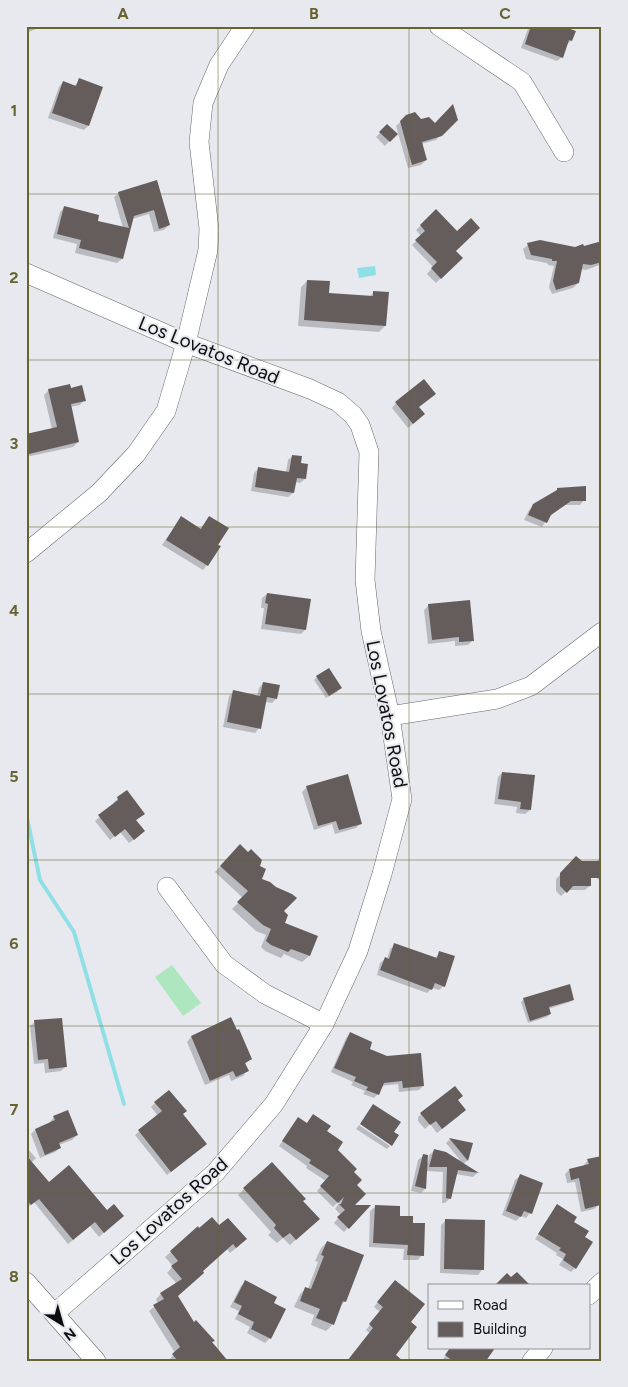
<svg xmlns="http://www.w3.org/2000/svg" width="628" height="1387" viewBox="0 0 628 1387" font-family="Figtree,sans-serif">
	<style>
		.green { fill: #aee6c0 }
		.water { fill: #8fe0e6 }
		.shadow { fill: #0003 }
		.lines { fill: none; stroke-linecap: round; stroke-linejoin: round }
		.stream { stroke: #8fe0e6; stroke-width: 4 }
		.building { fill: #645d5c }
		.minor-casing { stroke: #67686d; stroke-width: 20 }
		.minor { stroke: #fff; stroke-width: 19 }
		.grid { fill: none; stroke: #676431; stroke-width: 1; stroke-opacity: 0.55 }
		.labels { text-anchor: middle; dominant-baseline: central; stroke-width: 4; stroke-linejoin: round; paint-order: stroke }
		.street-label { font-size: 19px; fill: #0d0d0f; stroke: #e8e9ef }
		.neatline { fill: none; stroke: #676431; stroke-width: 2 }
		.grid-label { font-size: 16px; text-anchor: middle; font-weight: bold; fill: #676431 }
	</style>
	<rect width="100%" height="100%" fill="#e8e9ef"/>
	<path class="green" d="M172,965L201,1003L183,1016L155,977Z"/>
	<path class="water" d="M375,266L376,275L359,278L357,268Z"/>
	<g class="shadow">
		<path d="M26,26H44L26,33Z"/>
		<path d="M529,26H558L571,41L566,45L562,57L557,61L521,48Z"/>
		<path d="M80,80L88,126L84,130L48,118L59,87L63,82L74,86Z"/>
		<path d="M407,116L435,125L456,120L436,140L421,144L426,160L421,165L408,168L396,126Z"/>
		<path d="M387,126L396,134L385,146L376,137Z"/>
		<path d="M157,182L169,225L164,230L154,232L149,214L132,219L122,259L117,263L75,253L77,244L53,238L60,212L64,208L96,222L123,228L114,197L119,193Z"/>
		<path d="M436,211L454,251L461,258L436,283L427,274L433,267L412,245L421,236L416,230Z"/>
		<path d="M602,243V264L586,270L580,269L578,283L573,288L552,294L549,287L554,266L548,265L547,263L526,259L523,249L528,245L575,248Z"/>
		<path d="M307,281L327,294L369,297L374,292L385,326L379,332L298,326L301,287Z"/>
		<path d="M49,390H70L84,400L80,405L70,407L78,442L73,447L26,457V435L52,429L44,395Z"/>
		<path d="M396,403L418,407L419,419L408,428L392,408Z"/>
		<path d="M293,456L300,464L305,479L300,483L295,482L293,493L288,497L251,491L254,473L259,468L286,472L288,460Z"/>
		<path d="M558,489L584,500L580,505H565L549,516L542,527L524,520L529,510L534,505L552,494Z"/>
		<path d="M209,517L216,545L207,565L203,570L162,545L181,518L200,529Z"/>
		<path d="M267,594L305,630L301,634L261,629L264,608H261L262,598Z"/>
		<path d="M429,605L473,640L468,645L455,646V641L428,644L424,610Z"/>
		<path d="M317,677L338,691L326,698L314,680Z"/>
		<path d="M263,683L276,699L272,703L265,702L259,728L255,733L223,727L229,696L233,692L257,696L259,688Z"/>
		<path d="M502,773L530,810L525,814L516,813L517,807L494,804L498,777Z"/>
		<path d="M307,787L361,823L356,828L335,834L332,824L314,830L302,792Z"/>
		<path d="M126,792L144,814L135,821L139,836L129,843L120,832L110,840L95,821L114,805L113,803Z"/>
		<path d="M240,846L259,867L261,879L275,888L283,911L284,923L316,937L309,956L302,962L284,954L281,958L265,951L261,947L266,935L256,931L232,909L243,898L215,872Z"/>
		<path d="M602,856V883L590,872V886L585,890H568L561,896L556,891V879L576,857L590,868Z"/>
		<path d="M395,945L435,958L440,952L444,986L439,990L432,988L427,993L377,975L380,963L385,959H387L390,949Z"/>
		<path d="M524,999L573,1000L570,1002L548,1009L550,1014L547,1017L528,1023L521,1002Z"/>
		<path d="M230,1019L251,1059L245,1064L247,1071L243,1076L231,1081L229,1075L205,1085L187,1042L191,1037Z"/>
		<path d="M35,1022L65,1067L61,1071L45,1073L44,1063L34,1064L30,1026Z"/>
		<path d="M350,1034L368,1049L423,1086L419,1090L399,1092L398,1084L381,1086L378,1094L374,1098L363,1094L365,1091L351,1085L353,1082L331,1072L346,1038Z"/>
		<path d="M456,1100L460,1115L437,1133L430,1124L425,1129L418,1121V1117L423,1112Z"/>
		<path d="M155,1103L182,1114L201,1148L167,1175L135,1135L158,1116L151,1107Z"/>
		<path d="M54,1117L77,1135L72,1140L59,1145L60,1148L55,1152L40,1158L31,1134L35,1130L50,1124V1122Z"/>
		<path d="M294,1124H306L326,1131L336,1150L352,1172L355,1185L352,1206H369L344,1232L334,1223L341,1215L335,1209L342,1198L333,1207L317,1191L326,1181L306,1168L307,1166L279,1146Z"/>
		<path d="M359,1125L390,1146L387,1149L356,1129Z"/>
		<path d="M450,1139L471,1144L467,1161L463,1164L477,1173L473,1177L455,1174L450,1198L445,1203H442L443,1172L426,1171L425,1189L421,1193L411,1191L418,1160L423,1156L428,1163L429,1155L434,1151L460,1160L446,1143Z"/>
		<path d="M26,1147L36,1158L31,1163L49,1184L107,1211L118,1220L99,1237L90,1226L68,1244L34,1202L26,1209Z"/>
		<path d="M602,1157V1201L598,1202L599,1205L594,1209L581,1212L575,1182L567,1183L565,1174L569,1170L584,1167V1165L588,1160Z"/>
		<path d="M520,1176L530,1213L526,1218L521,1216L516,1221L502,1215L515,1180Z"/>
		<path d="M244,1189L302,1201L312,1225L290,1245L283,1238L277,1243L268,1235L271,1232L238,1195Z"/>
		<path d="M558,1206L584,1238L575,1268L571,1272L559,1265L563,1259L556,1255L557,1253L535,1239Z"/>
		<path d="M375,1207L412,1224L422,1255L418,1260H403L404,1249L369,1247L370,1211Z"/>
		<path d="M446,1220L482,1270L478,1275L440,1273L441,1225Z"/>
		<path d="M198,1228L240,1245L230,1253L227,1249L176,1296L194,1324L226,1361H168L175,1353L149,1311L158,1304L156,1299L161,1294L177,1284L167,1273L173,1266L165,1257Z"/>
		<path d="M327,1242L345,1301L339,1307L332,1325L326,1331L311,1325L314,1315L294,1307L300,1294L306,1288L308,1289L318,1262L315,1261L321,1248Z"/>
		<path d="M246,1282L272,1304L270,1338L265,1343L247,1333L250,1327L235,1319L239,1311L230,1307L241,1286Z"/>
		<path d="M390,1286L409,1322L394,1355L366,1330L380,1312L374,1307Z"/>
		<path d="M450,1348L485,1361H442Z"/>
	</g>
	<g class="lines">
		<path class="stream" d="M26,813L40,880L74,932L124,1104"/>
	</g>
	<g class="building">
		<path d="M531,26H562L576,31L572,41L569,40L563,58L525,44Z"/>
		<path d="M79,78L103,87L89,126L52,113L63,81L76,86Z"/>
		<path d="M453,104L458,120L442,136L422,142L427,160L412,165L400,121L406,115L415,112L421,119L429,117L435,123Z"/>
		<path d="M387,124L398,134L390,142L379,132Z"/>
		<path d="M157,180L170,225L159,229L154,210L134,216L123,259L79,248L81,240L57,234L64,206L99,215L98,221L129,228L118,192Z"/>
		<path d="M436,209L457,231L471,218L480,228L456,251L463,258L441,279L431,268L437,262L415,240L425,231L420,225Z"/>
		<path d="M540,240L575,247L583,244L584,246L602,241V262L591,265L583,264L579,283L556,290L553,281L557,261H552V259L531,255L527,243Z"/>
		<path d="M307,280L330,281L329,293L373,296V291L389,292L386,326L304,320Z"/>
		<path d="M424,379L436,394L419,407L425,414L413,424L395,402Z"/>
		<path d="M70,384L71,388L82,385L86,401L71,404L79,442L29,454L26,434L57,427L48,389Z"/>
		<path d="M292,455L302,456L301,463L308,464L306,479L297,478L294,493L255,487L258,467L289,472Z"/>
		<path d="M586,486V501H571L551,515L547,523L528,515L533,504L557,490V488Z"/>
		<path d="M181,516L201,529L209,516L229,528L218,545L221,546L208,566L166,540Z"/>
		<path d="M267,593L311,599L306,630L265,624L268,604L265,603Z"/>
		<path d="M470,600L474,641L459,642V637L432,640L428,604Z"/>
		<path d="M329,668L342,688L329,696L316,676Z"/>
		<path d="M263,682L280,685L277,699L267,697L261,729L227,722L233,690L260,696Z"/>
		<path d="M502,772L535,775L531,810L520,809L521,802L498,799Z"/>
		<path d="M348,774L362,824L339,830L336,821L318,826L306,786Z"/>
		<path d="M127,790L145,814L136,820L145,831L134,840L125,829L115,837L98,815L118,800L117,797Z"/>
		<path d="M240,844L248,852L251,849L262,860L260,866L266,869L262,879L270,882L276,887L292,894L297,898L284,911L288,915L285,923L318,936L310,956L291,949L288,952L271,945L266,941L271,929L263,925L237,902L248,891L220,866Z"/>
		<path d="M576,856L582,861H602V878H591V886H573L567,893L560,886V873Z"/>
		<path d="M394,943L437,958L439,951L455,956L445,987L435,983L432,990L380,970L385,957L389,959Z"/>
		<path d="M570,984L574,1000L549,1007L551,1014L530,1021L523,998Z"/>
		<path d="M231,1017L237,1030L239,1029L252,1059L245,1063L249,1071L236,1077L233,1071L210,1081L191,1036Z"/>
		<path d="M62,1018L67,1067L49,1069L48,1059L38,1060L34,1020Z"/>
		<path d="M350,1032L372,1042L370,1049L387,1056L421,1053L424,1086L403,1088L402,1081L384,1083L379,1095L366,1090L368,1087L354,1081L356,1077L334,1068Z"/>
		<path d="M455,1086L463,1096L458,1100L466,1110L442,1129L436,1121L430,1125L420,1113Z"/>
		<path d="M169,1090L187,1111L183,1114L207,1144L171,1172L138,1130L162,1111L154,1102Z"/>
		<path d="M373,1104L401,1122L394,1132L399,1135L392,1146L360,1124Z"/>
		<path d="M68,1110L78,1135L59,1143L61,1148L45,1155L35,1129L55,1120L53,1116Z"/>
		<path d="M313,1114L331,1126L327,1131L343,1142L338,1150L357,1169L354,1172L362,1180L357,1185L366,1194L355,1205H371L349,1229L337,1217L345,1210L339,1204H341L344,1197L338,1203L320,1186L329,1176L309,1163L311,1160L282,1141L298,1117L307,1123Z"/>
		<path d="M449,1138L473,1143L468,1161Z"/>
		<path d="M434,1149L446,1152L479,1173L458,1170L451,1199L446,1198L447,1167H429Z"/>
		<path d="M423,1154L428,1155L426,1189L415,1186Z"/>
		<path d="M26,1155L49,1182L69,1165L107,1210L114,1204L124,1216L104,1233L95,1222L73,1240L39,1199L31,1205L26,1199Z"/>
		<path d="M602,1156V1198L599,1199L600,1205L585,1209L579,1178L571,1180L569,1169L589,1164L587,1159Z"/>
		<path d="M272,1162L306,1199L303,1201L320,1219L296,1240L290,1233L283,1238L274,1228L276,1225L243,1188Z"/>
		<path d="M520,1174L543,1183L532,1214L524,1211L521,1217L506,1211Z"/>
		<path d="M557,1204L577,1217L574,1222L589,1231L585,1237L593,1242L576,1269L563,1260L566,1254L559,1250L561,1248L538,1234Z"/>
		<path d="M375,1205L400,1206V1216H413V1223H425L424,1256L407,1255L408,1245L373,1243Z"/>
		<path d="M212,1217L219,1225L228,1218L247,1239L236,1248L233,1244L203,1271L204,1273L178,1296L194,1322L196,1320L215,1341L212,1342L228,1361H178L172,1354L180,1347L153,1305L164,1299L160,1293L182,1279L171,1266L178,1261L170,1251L198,1226L199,1228Z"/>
		<path d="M445,1219L485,1220L484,1270L444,1269Z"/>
		<path d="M327,1241L364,1255L346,1302L343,1301L334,1325L316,1318L320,1309L300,1301L305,1287L311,1289L324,1256L321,1255Z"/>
		<path d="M517,1272L531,1286H494L507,1273L511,1277Z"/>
		<path d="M245,1280L277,1297L274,1303L286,1309L271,1339L251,1329L254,1322L238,1314L242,1306L234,1302Z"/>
		<path d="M395,1280L425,1304L411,1322L417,1327L396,1355L403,1361H347L373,1328L369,1324L383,1307L377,1302Z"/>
		<path d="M450,1348H495L486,1361H453L445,1355Z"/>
	</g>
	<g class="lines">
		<defs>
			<g id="minor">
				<path d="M439,26L522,82L564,152"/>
				<path d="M26,273L186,343L310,389L338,402L353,415L360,425L369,452L365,580L371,631L390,716L402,799L382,874L358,951L324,1024L274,1104L215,1173L55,1313"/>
				<path d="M26,553L99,493L136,454L166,411L186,343L208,250L209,229L199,142L203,103L219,65L245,26"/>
				<path d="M390,716L497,699L531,686L602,632"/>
				<path d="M167,887L224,964L265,994L324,1024"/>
				<path d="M26,1282L96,1361"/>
				<path d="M589,1295L602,1282"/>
				<path d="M532,1361L543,1348"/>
			</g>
		</defs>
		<use href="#minor" class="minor-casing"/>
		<use href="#minor" class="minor"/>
	</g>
	<path class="grid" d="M218,26V1361M409,26V1361M26,194H602M26,360H602M26,527H602M26,694H602M26,860H602M26,1026H602M26,1193H602"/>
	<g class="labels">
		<g class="street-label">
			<text transform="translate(209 350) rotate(22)">Los Lovatos Road</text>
			<text transform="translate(387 714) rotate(79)">Los Lovatos Road</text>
			<text transform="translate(169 1211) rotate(-42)">Los Lovatos Road</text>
		</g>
	</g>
	<rect width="628" height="1387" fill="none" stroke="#e8e9ef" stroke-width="55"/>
	<rect x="428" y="1284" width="162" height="65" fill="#e8e9ef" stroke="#909195"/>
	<rect x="438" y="1301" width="25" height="8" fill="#ffffff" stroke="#909195"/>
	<text x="473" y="1310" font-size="15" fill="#0d0d0f">Road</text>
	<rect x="438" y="1322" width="25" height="15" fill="#645d5c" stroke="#909195"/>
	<text x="473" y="1334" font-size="15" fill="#0d0d0f">Building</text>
	<g transform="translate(62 1324) rotate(143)" stroke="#e8e9ef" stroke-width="4" paint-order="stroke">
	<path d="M0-4L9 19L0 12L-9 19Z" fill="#0d0d0f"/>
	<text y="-8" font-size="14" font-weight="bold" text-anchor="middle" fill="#0d0d0f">N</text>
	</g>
	<rect x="28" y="28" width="572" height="1332" class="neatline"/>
	<g class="grid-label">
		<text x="123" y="19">A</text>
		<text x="314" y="19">B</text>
		<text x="505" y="19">C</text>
		<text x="14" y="116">1</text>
		<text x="14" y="283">2</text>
		<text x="14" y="449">3</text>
		<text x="14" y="616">4</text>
		<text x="14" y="782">5</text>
		<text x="14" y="949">6</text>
		<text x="14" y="1115">7</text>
		<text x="14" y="1282">8</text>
	</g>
</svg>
